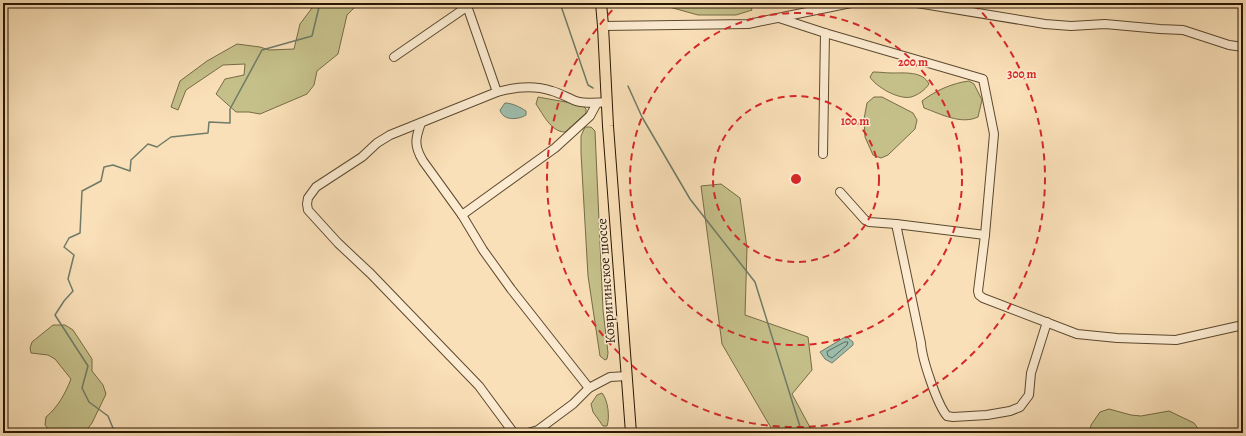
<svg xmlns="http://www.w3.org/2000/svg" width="1246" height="436" viewBox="0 0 1246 436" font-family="Alegreya,serif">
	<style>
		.green { fill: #c5c08a; stroke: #766c46 }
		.water { fill: #9ebdad; stroke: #6f7b68 }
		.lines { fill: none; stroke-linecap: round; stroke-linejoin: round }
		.shore { stroke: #636a57; stroke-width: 1 }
		.stream { stroke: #6f7b68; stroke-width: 1.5 }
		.minor-casing { stroke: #5c492f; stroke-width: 10 }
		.major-casing { stroke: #281701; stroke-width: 12 }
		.minor { stroke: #fcebd1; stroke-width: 8 }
		.major { stroke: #fae0b8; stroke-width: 10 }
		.ring { fill: none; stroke: #d62828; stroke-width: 2; stroke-dasharray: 7 5 }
		.labels { text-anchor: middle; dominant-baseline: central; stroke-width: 3; stroke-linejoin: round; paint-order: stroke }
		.street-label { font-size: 14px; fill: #281701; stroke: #fcebd1 }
		.centre { fill: #d62828; stroke: #fcebd1; stroke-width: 2 }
		.ring-label { font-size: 12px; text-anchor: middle; font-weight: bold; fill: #d62828; stroke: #fcebd1; stroke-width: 3; stroke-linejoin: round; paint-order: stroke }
	</style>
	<rect width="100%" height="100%" fill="#fae0b8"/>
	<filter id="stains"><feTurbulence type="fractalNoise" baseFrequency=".005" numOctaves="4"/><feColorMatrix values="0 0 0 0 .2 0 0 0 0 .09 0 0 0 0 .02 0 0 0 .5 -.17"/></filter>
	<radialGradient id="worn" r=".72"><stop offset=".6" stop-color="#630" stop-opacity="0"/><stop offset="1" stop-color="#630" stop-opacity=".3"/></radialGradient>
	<g class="green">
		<path d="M314,3H359L347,15L338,54L317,71L314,85L307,94L260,114L249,112H236L216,94L225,79L244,75L245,64L223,65L186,90L178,110L171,107L180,81L207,61L237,44L260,47L269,50L294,49L300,24L312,8Z"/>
		<path d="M655,3H750L752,10L736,15H698Z"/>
		<path d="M873,72C880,72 886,73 892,73C904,73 923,71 929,84C925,90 918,95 911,97C899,100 876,87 870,77Z"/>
		<path d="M969,81L974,84L982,100L978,117C961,125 941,114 924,108L922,101C935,91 952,83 969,81Z"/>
		<path d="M538,97L582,105L586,109V113L565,132C551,132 543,114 536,104Z"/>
		<path d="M874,97H882L913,113L917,120L915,129L888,155L881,158L873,155L865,137L864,119L867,103Z"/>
		<path d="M585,127H591L595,131L603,310L608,353L607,359L605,360L600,356L588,276L581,153V136Z"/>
		<path d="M721,184L740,198L747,248L745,315L808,337L812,370L792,394L812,431L815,433H774L722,344L701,186Z"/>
		<path d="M53,325H65L73,330L92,359V371L103,385L106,394L92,423L86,431H50L45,425L46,417C58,407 65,394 71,379L55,359L48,355L31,353L30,348L32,342Z"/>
		<path d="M602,393C608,400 610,417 607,426H603L593,412L591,404L597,395Z"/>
		<path d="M1109,409L1131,415L1141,416L1169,411L1194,423L1201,433H1090L1091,425L1100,412Z"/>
	</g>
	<g class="water">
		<path d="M505,103C512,103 520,107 526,111V115C518,120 503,121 500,110Z"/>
		<path d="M845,337L848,338L853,342V345L832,363L825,359L820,352Z"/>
	</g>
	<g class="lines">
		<path class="shore" d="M845,342H848L847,345L832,358L828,356L827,352Z"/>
		<g class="stream">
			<path d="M560,3L588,85L593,88"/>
			<path d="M628,86L642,117L690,199L755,282L802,433"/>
			<path d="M115,433L108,416L89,402L82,388L88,366L55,315L64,301L73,291L68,279L74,255L64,247L69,238L80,233L82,191L101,181L104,167L113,165L130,171L131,160L148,144L157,147L171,137L208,133L209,122L230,123V109L262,50L312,36L320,3"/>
		</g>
		<defs>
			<g id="minor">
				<path d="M466,3L497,92"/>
				<path d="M917,3L1045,24L1071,26L1105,24L1160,29L1183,30L1229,45L1243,47"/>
				<path d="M779,18L825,33L983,79L994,134L985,235L978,291L979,295L983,298L1077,334L1117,338L1176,340L1243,325"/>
				<path d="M603,26L748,24L851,3"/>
				<path d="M394,57L468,6"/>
				<path d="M421,123C415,139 414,146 423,161L462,215L483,250L511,289L589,388"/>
				<path d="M823,154L825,33"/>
				<path d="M840,192L865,220L869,222L896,224L985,235"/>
				<path d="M462,215L555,148L590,116L597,103"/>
				<path d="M896,224L921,343C922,359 937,404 947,416L953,417L987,415L1010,411L1020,407L1029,395L1031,373L1047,322"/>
				<path d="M513,432L479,386L371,274L338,243L308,210L307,204L308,198L316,187L362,157L377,143L390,135L497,92C515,87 534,85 552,91C560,93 568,98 576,101C586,104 597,103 607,102"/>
				<path d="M528,433L538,430L573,404L589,388L610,377L627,376"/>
			</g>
			<path id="major" d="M601,3L603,26L608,126L631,433"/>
		</defs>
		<use href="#minor" class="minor-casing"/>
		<use href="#major" class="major-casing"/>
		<use href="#minor" class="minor"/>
		<use href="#major" class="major"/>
	</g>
	<g class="ring">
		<circle cx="796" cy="179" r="83"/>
		<circle cx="796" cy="179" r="166"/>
		<path d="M974 4A249 249 0 1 1 618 4"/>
	</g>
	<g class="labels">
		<g class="street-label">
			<text transform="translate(606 281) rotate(-94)">Ковригинское шоссе</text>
		</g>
	</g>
	<circle cx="796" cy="179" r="6" class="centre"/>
	<g class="ring-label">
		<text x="913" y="66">200 m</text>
		<text x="1022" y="78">300 m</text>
		<text x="855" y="125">100 m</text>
	</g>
	<rect width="1246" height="436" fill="none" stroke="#fae0b8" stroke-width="16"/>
	<rect x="4" y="4" width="1238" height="428" fill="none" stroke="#281701" stroke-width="2"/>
	<rect x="8" y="8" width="1230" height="420" fill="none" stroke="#281701"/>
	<rect width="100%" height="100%" filter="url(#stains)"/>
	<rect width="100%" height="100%" fill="url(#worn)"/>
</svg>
